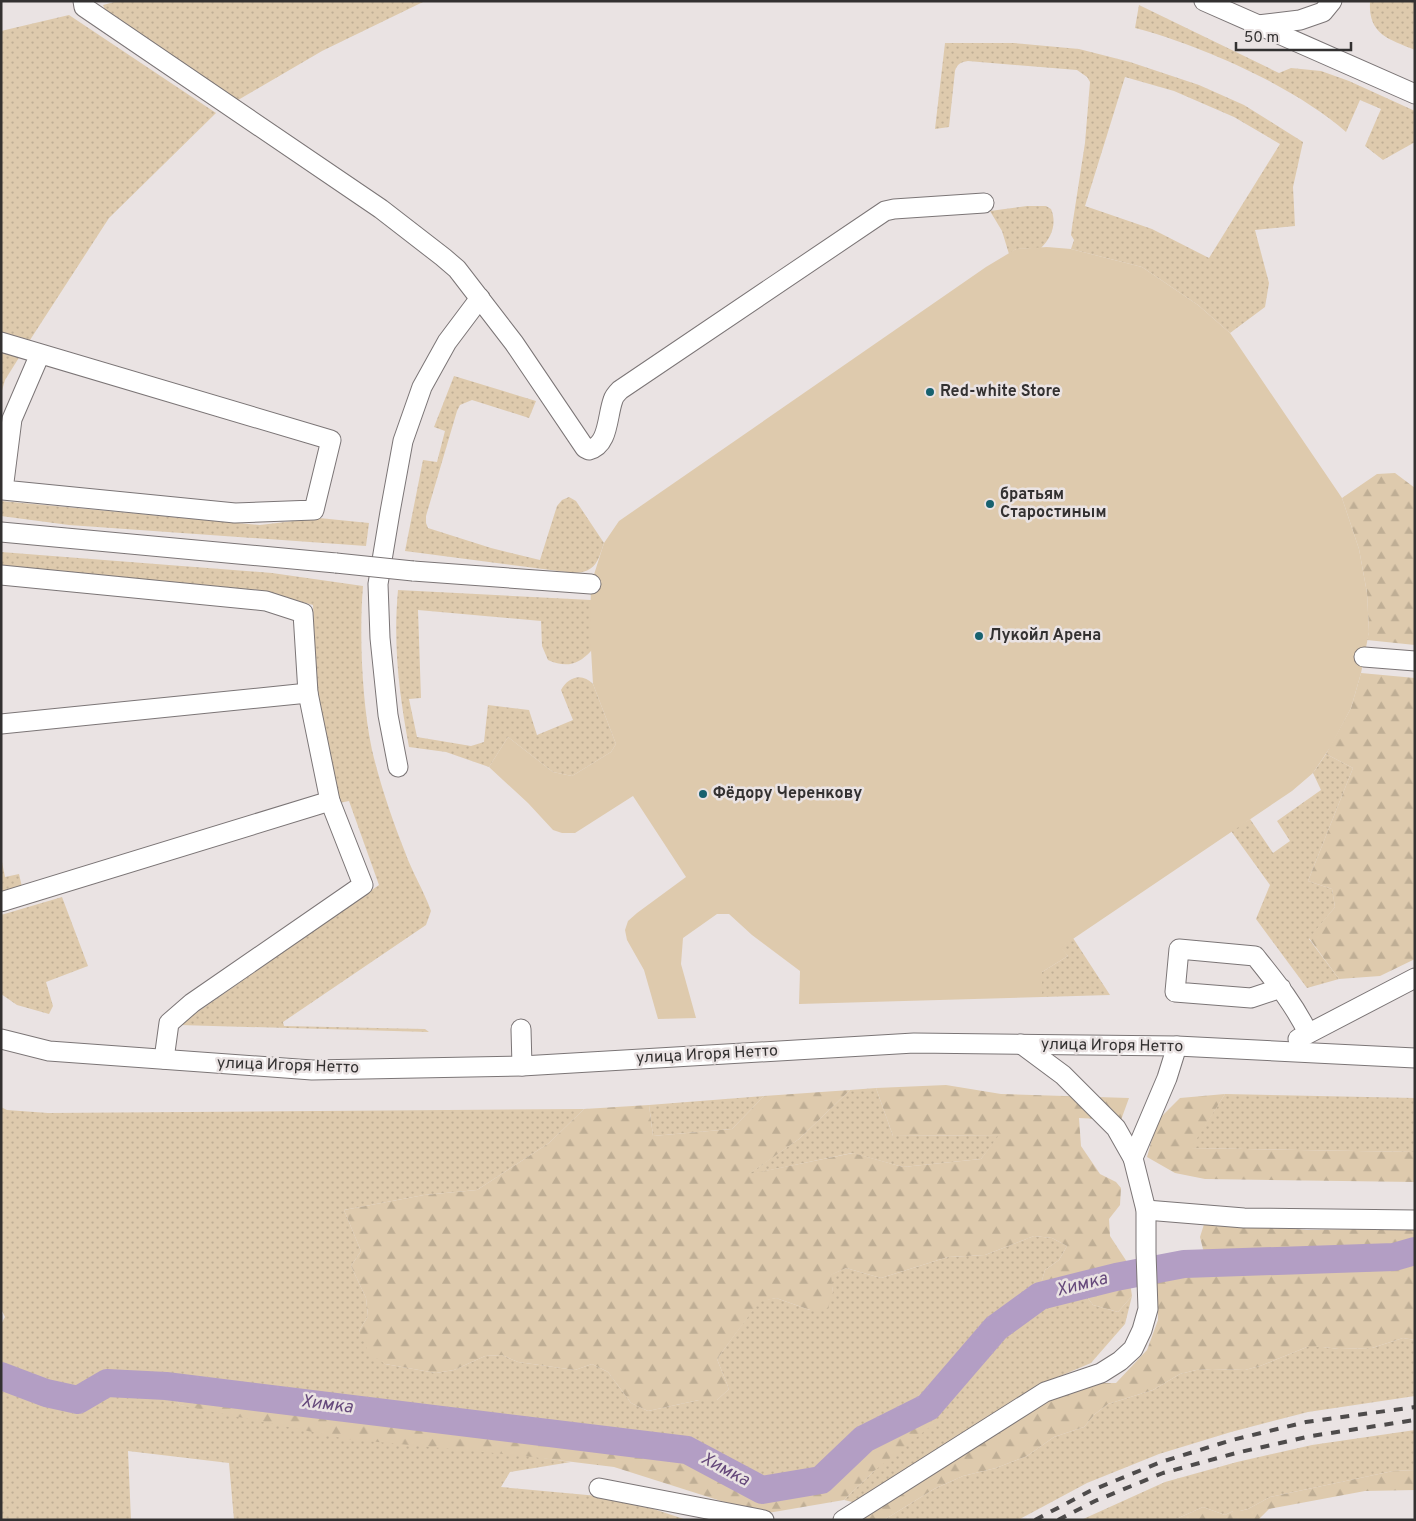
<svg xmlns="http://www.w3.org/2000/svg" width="1416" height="1521" viewBox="0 0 1416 1521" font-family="Overpass,sans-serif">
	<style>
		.grass { fill: url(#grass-dots); fill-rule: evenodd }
		.forest { fill: url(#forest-firs) }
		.park { fill: #decaad }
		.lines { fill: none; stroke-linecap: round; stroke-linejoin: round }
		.river { stroke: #b39ec4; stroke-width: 28 }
		.minor-casing { stroke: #7b7576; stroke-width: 21 }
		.minor { stroke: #fff; stroke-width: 19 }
		.rail { stroke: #4e4b4b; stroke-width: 4; stroke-dasharray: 9 9; stroke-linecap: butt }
		.minor-bridge-casing { stroke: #7b7576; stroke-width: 21; stroke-linecap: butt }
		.minor-bridge { stroke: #fff; stroke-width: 19 }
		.poi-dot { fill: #17616f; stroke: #eae3e3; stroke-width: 2 }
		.labels { text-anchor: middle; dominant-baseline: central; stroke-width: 5; stroke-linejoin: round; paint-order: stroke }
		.poi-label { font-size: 16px; font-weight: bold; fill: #333131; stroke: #eae3e3; text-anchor: start }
		.street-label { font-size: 16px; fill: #333131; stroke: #eae3e3 }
		.water-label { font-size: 18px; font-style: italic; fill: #65487b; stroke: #eae3e3 }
	</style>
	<defs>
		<pattern id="grass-dots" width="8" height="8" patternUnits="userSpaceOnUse" patternTransform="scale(1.25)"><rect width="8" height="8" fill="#decaad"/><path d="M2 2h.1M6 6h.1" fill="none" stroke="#bfae95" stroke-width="1.8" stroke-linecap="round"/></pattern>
		<pattern id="forest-firs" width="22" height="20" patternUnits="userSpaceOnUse" patternTransform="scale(1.25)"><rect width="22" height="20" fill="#decaad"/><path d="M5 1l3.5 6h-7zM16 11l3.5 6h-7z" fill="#bfae95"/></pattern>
	</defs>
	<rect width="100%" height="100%" fill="#eae3e3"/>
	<g class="grass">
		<path d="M118,1H425L322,51L233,103L109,19L103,5Z"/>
		<path d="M1370,1H1415V50C1389,39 1368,35 1370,1Z"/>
		<path d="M1139,5L1279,73L1291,68L1321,71L1349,81L1415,111V142L1383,160L1365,146L1381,109L1360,100L1346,132C1295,87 1201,45 1135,28Z"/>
		<path d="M69,15L216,113L109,218L30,340L1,332V31Z"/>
		<path d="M945,43H1014L1079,49L1130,62L1199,85L1244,105L1303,142L1293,187L1295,226L1255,230L1269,283L1265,307L1230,333L1198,305L1142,267L1071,249L1074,240L1071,235L1072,227L1085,143L1090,82L1087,77L1077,70L968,61C961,62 957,64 955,71L949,127L935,129ZM1125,77L1174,91L1234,117L1280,144L1209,258L1152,229L1085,206Z"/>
		<path d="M1027,206H1046L1051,209C1057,223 1052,237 1041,248L1016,249L1009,254L1002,231L990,211Z"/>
		<path d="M1,351L20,356L5,380L1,394Z"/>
		<path d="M454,376L536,401L529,418L472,400L460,405L457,411L426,516V523L428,528L491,548L540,560L557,506L562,500L569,497L576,501L604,543C598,561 596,572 574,573L405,551L423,460L437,462L445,431L434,427Z"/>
		<path d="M1,501L260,525L319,518L369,523L366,546L69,525L1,516Z"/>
		<path d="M1,552L272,573L363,586C359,635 362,702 372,750C380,784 392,819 405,852C412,872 424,891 431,911L426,925L283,1022L284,1026L425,1029L429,1032L179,1025L379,885L349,801L339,803L317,694L313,605L259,590L1,567Z"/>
		<path d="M398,590L591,600V651C578,665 566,668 548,660L542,646L541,621L418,610L421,698L409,699L417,737L471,746L484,742L488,705L529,710L537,735L573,720L561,690C568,677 582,672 593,684L616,744L611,752L572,776L553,772L508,737L489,767L446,752L409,747C399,693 393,645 398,590Z"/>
		<path d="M1326,754L1353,768L1308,881L1332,889L1335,907L1309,939L1339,979L1307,988L1256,919L1270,885L1231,831L1250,819L1273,853L1290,841L1277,821L1321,790L1313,773Z"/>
		<path d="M1,857L5,877L19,874L22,887L1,894Z"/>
		<path d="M62,897L88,966L46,982L53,1006L49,1014L17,1005L1,994V915Z"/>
		<path d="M1073,938L1110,995L1042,997V972L1068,956L1060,947Z"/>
		<path d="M876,1088L893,1136L1000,1135L981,1159L903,1167L852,1153L747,1175L799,1139L850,1090Z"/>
		<path d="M1225,1094L1415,1098V1152L1190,1148Z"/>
		<path d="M764,1096L732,1129L653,1136L649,1105Z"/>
		<path d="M1,1107L7,1110L48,1113L584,1109L549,1143L477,1190L424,1195L344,1210L361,1251L351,1266L366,1298L368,1316L359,1331L385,1364L436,1373L454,1370L485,1356L502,1355L518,1362L575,1370L592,1364L608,1372L631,1403L648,1411L699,1400H717L729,1389L717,1359L759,1301L776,1298L810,1310L833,1292L830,1275L846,1268L881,1278L948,1257L985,1255L1034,1236L1052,1238L1067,1246L1059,1260L1045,1270L1040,1287L1073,1278L1093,1305L1118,1312L1132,1296L1125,1324L1091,1363L1037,1386L857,1503L844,1500L874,1471L935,1399L928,1407L864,1439L821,1480L762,1490L687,1450L166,1386L180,1405L571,1462L510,1472L501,1487L620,1498L687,1520H234L229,1463L128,1451L131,1520H1V1324L5,1317L1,1309Z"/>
		<path d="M1403,1338L1415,1340V1396L1308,1412L1231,1432L1159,1454L1087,1483L1018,1520H884L934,1489L963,1476L996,1468L1027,1456L1054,1437L1084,1427L1095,1414L1108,1404L1153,1390L1180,1374L1196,1370L1212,1369L1245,1370L1260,1366L1307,1347H1323L1339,1349L1372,1348Z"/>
		<path d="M1415,1430V1470L1393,1471L1270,1497L1248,1509L1240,1511H1233L1225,1515L1203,1507L1174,1520H1081L1165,1482L1237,1462L1312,1445Z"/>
	</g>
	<g class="forest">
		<path d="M1395,473L1415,488V645L1367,640L1369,632L1367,593L1359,549L1342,498L1377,474Z"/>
		<path d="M1361,673L1415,678V959L1380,976L1339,979L1309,938L1335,907L1332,889L1308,881L1353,768L1326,754L1351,708Z"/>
		<path d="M946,1085L1001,1094L1129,1098L1121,1120L1079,1118L1081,1146L1100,1174L1116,1182L1121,1188L1120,1205L1109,1219L1110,1236L1127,1262L1132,1296L1118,1312L1093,1305L1073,1278L1040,1287L1045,1270L1059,1260L1067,1246L1052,1238L1034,1236L985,1255L948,1257L881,1278L846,1268L831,1275L833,1292L828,1308L810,1310L776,1298L759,1302L717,1359L729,1389L717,1400H699L648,1411L631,1403L608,1372L592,1364L575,1370L518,1362L502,1355L485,1356L454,1370L436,1373L385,1364L369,1353L359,1331L368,1316L366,1298L351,1266L361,1251L344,1210L424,1195L477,1190L549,1143L584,1109L649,1105L653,1136L732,1129L764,1096L850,1090L799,1139L749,1174L853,1153L903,1167L981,1159L999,1135L893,1136L876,1088Z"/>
		<path d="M1225,1094L1191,1148L1415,1152V1182L1205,1179L1175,1173L1147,1157L1157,1121L1180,1098Z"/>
		<path d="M1205,1221L1307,1230L1415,1228V1340L1403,1338L1372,1348L1339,1349L1323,1347H1307L1260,1366L1245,1370L1212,1369L1196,1370L1180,1374L1153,1390L1108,1404L1095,1414L1084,1427L1054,1437L1027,1456L996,1468L963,1476L934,1489L884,1520H859L1043,1397L1100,1383H1116L1147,1350L1158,1320V1305L1155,1290L1158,1273L1167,1259L1175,1256L1199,1259L1204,1253L1200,1237Z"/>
		<path d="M166,1386L687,1450L762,1490L821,1480L864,1439L928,1407L935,1398L936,1422L874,1471L844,1500L762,1514L614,1467L516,1455L347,1439L180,1405Z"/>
		<path d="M1415,1470V1490L1365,1491L1269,1509L1258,1520H1174L1203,1507L1225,1515L1233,1511H1240L1248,1509L1270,1497L1393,1471Z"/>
	</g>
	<path class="park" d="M1047,247L1071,249L1142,267L1198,305L1230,333L1342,498L1359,549L1367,593L1369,632L1361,673L1351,708L1331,746L1313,773L1292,791L1061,947L1068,956L1042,972V997L799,1004L800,971L752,935L729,914H717L683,938L681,964L696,1018L658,1019L644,970L627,940L625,930L628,921L637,913L686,877L633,796L575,833H562L553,830L528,803L489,767L508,737L553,772L572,776L611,752L616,744L593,684L590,632L591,584L604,543L619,521L986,267L1016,249Z"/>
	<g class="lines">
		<path class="river" d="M1,1376L46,1393L78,1400L107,1383L166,1386L687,1450L762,1490L821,1480L864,1439L928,1407L996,1328L1040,1296L1116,1277L1184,1264L1394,1257L1415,1251"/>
		<defs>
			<g id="minor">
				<path d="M83,1L84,7L381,209L443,257L457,269L514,343L585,448L589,450C609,445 607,416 613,400C614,396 617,393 620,390L885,211L894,209L984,203"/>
				<path d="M1204,1L1415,94"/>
				<path d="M1258,25L1300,20L1323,12L1332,1"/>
				<path d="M1,342L331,440L314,510L235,513L3,490L12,419L40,354"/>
				<path d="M1,532L336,563"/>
				<path d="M413,571L591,584"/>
				<path d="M1,575L266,601L303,613L308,693L330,801L363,885L192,1003L169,1023L164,1059"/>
				<path d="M1364,657L1415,661"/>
				<path d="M1,724L308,693"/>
				<path d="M398,767L388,715L380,638L378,584L390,512L403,441L422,387L447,342L480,298"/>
				<path d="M1,902L330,801"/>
				<path d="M1281,988L1251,998L1175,992L1179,949L1255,956C1275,981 1294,1004 1308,1033"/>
				<path d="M521,1029L522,1066"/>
				<path d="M1,1039L49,1051L312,1070L522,1066L914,1043L1177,1046L1415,1058"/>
				<path d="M1298,1039L1415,978"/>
				<path d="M1021,1044L1063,1075L1116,1128L1133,1158"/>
				<path d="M1146,1210L1244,1218L1415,1220"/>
				<path d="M599,1488L764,1520"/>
				<path d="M843,1520L1045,1392L1101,1373L1120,1361L1133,1349L1142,1330L1148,1309L1146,1252V1210L1133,1158L1167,1078L1177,1046"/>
			</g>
		</defs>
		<use href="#minor" class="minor-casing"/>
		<use href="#minor" class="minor"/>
		<g class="rail">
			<path d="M1035,1520L1090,1491L1161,1462L1232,1440L1306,1422L1415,1407"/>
			<path d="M1058,1520L1095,1501L1163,1473L1236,1453L1311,1436L1415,1420"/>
		</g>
		<defs>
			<path id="minor-bridge" d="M336,563L413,571"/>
		</defs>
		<use href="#minor-bridge" class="minor-bridge-casing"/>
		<use href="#minor-bridge" class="minor-bridge"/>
	</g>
	<g class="poi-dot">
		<circle cx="930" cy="392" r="5"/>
		<circle cx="990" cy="504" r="5"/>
		<circle cx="979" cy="636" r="5"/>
		<circle cx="703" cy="794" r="5"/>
	</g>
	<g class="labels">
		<g class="poi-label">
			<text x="940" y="392">Red-white Store</text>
			<text x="1000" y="495">братьям<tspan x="1000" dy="18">Старостиным</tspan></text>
			<text x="989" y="636">Лукойл Арена</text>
			<text x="713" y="794">Фёдору Черенкову</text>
		</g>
		<g class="street-label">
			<text transform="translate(1112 1046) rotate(1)">улица Игоря Нетто</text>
			<text transform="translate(707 1055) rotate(-3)">улица Игоря Нетто</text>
			<text transform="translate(288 1066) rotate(2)">улица Игоря Нетто</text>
		</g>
		<g class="water-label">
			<text transform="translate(1082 1285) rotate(-14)">Химка</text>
			<text transform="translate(327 1405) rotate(7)">Химка</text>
			<text transform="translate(725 1470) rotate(28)">Химка</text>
		</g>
	</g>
	<rect width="1416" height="1521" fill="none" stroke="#333131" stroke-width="5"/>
	<path d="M1236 42v8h115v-8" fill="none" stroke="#333131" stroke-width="2.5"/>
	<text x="1244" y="42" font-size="15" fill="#333131" stroke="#eae3e3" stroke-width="4" paint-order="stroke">50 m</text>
</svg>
